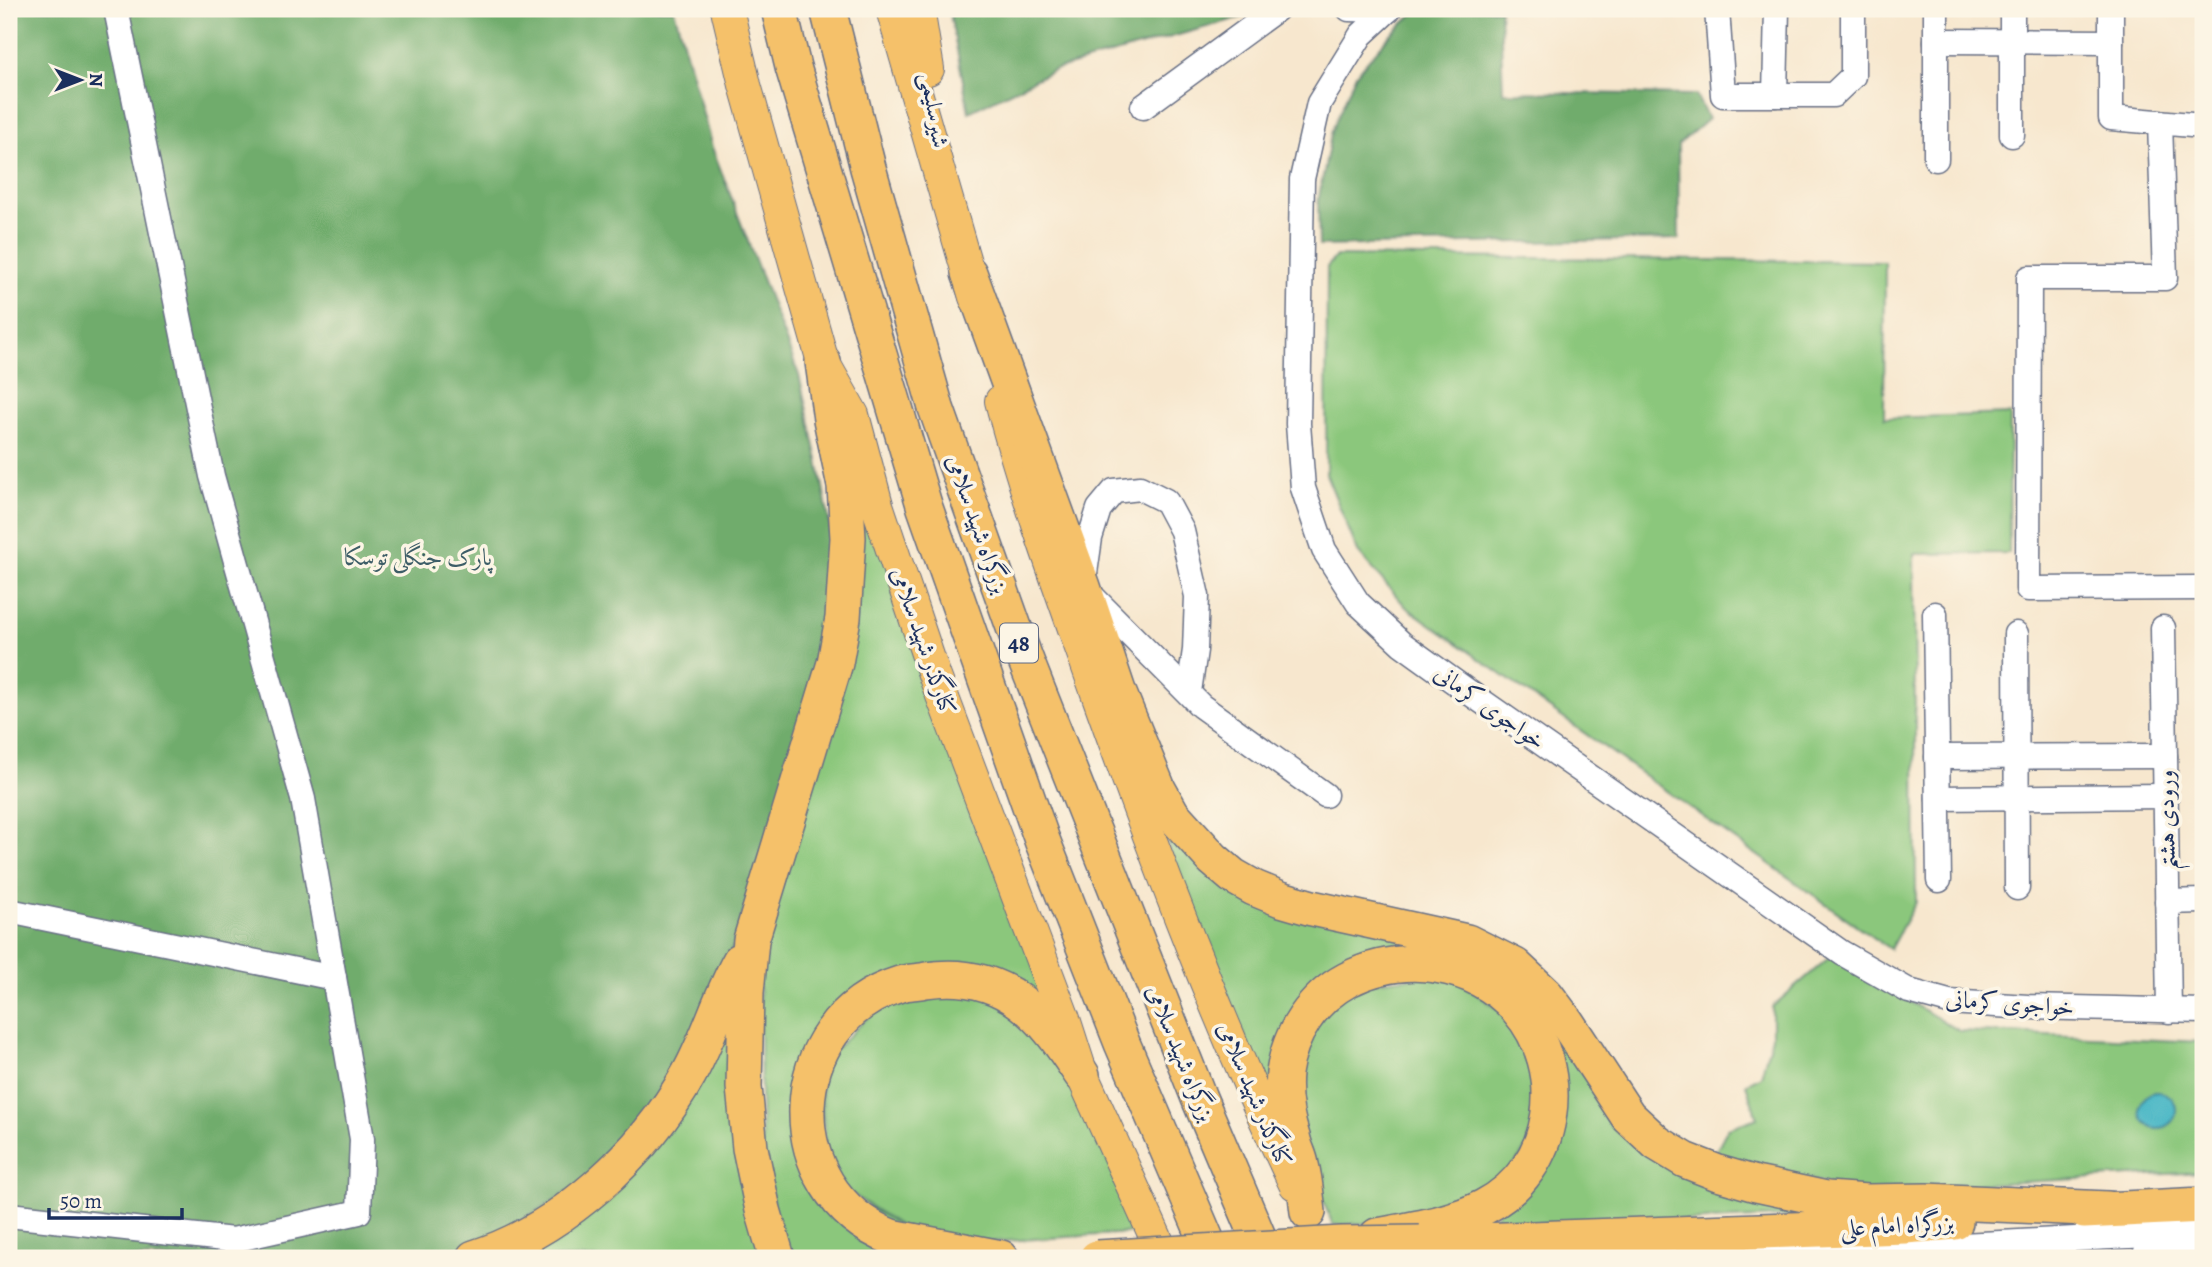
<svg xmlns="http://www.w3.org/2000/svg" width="2212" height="1267" viewBox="0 0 2212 1267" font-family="Alegreya,Amiri,serif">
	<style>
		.green { fill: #8bc77c; stroke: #537b6d; stroke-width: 2 }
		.forest { fill: #70ac6c; stroke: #466e65; stroke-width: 2 }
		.water { fill: #4bb8c6; stroke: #337492; stroke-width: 2 }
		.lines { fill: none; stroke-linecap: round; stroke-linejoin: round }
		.minor-casing { stroke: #686f85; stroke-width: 27 }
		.major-casing { stroke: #686f85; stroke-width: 34 }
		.highway-casing { stroke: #686f85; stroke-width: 38 }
		.minor { stroke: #fff; stroke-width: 24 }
		.major { stroke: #f5c16b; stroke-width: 32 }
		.highway { stroke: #f5c16b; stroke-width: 35 }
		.highway-bridge-casing { stroke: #686f85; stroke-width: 38; stroke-linecap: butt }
		.highway-bridge { stroke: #f5c16b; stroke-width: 35 }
		.labels { text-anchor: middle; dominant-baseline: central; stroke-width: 7; stroke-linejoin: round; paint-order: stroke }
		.shield { fill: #fcf5e5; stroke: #5e6a86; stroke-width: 2 }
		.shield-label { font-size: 23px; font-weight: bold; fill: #1b2f5e }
		.street-label { font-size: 24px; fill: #1b2f5e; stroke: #fcf5e5 }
		.park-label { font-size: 24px; fill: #3d5d67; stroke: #fcf5e5 }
	</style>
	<rect width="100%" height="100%" fill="#fcf5e5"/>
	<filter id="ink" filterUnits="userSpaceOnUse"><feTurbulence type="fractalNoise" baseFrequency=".0143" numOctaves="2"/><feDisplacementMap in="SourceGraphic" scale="14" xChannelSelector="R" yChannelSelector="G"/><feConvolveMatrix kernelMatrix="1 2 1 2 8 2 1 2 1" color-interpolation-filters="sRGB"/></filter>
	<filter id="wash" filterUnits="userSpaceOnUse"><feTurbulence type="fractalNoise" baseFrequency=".00686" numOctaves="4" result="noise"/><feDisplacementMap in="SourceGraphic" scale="28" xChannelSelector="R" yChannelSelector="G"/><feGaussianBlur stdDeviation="1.57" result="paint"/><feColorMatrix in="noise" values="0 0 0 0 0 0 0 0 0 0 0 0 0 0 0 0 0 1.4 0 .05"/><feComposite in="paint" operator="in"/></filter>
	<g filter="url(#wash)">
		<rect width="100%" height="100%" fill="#f7e7ce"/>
		<g class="green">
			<path d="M1336,256L1885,262L1884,418L2010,414L2009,553L1914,554L1916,902L1890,949L1406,607L1358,552L1326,474L1327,267Z"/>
			<path d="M847,431L1070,1053L996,981L836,1015L813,1180L958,1253L862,1258H787L762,1160L759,966L810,779Z"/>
			<path d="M1152,806L1187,849L1507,975L1635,1139L1902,1212L1486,1229L1508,1199L1550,1054L1429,957L1300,1013L1295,1164Z"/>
			<path d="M1831,956L1960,1031L2203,1042V1172L1985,1184L1925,1191L1874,1193L1711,1160L1728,1128L1757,1118L1746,1084L1761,1076L1772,1036V1007Z"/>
			<path d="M1448,973L1523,1028L1542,1125L1493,1195L1376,1223L1333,1225L1297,1138L1300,1042L1350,985Z"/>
			<path d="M980,988L1055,1047L1144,1232L991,1242L916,1237L827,1177L820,1064L891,995Z"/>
			<path d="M728,1003L769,1258H487Z"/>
		</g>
		<g class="forest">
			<path d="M9,9H674L712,147L799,375L818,460L830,525L829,604L821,652L808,703L711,1017L617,1162L459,1258H9Z"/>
			<path d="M949,9H1271L1054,70L969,112Z"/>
			<path d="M1419,9H1500L1503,92L1696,95L1708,119L1678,145L1679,239L1319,246L1318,201L1332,130L1356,74L1392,33Z"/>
		</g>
		<circle class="water" cx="2158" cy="1110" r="18"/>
	</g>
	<g filter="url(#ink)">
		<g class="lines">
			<defs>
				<g id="minor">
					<path d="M1349,9L1388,10"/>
					<path d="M1389,9L1361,35L1319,103L1302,179L1298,424L1303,488L1324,550L1358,603L1402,644L1470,693L1842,953L1909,991L1949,1002L2028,1007L2203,1011"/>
					<path d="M1717,9L1723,95H1833L1853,76V9"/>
					<path d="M1936,9V159"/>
					<path d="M2012,9V135"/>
					<path d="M2111,9V118L2203,126"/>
					<path d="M1936,41L2111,42"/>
					<path d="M1775,95L1777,9"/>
					<path d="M1143,107L1277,9"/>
					<path d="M2160,122L2165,278H2029L2028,589L2203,588"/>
					<path d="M1935,614L1939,880"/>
					<path d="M2163,628L2169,1011"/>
					<path d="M2016,634L2017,888"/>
					<path d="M1189,692L1195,650L1197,596L1182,531L1166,501L1140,488L1114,491L1099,509L1090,538L1083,587L1201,706L1325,795"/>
					<path d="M1937,757L2165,756"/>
					<path d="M1938,798L2165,796"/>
					<path d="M2167,902L2203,901"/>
					<path d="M9,911L334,978"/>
					<path d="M9,1215L233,1240L359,1212L362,1139L303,799L212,476L116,9"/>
					<path d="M2146,1252L2203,1249"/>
					<path d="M1537,1258L1962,1245L2203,1232"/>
				</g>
				<g id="major">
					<path d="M727,9L745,85L823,362L853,415L877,505L935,677L1064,1019L1082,1075L1165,1258"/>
					<path d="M892,9L975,297"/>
					<path d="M918,9L928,69"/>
					<path d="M1001,401C1027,501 1063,597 1097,693C1156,859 1219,1025 1295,1184"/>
				</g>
				<g id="highway">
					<path d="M779,9L793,67L925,508L1042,840L1122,1043L1214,1258"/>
					<path d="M828,9L868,168L936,408L1026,661L1199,1098L1267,1258"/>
					<path d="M969,273L1083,587L1119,694L1158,789L1172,814L1213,859L1233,876L1254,888L1281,899L1312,908L1467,942L1515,966L1546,995L1567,1023L1628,1116L1657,1143L1685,1160L1718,1173L1756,1184L1827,1199L1867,1202L1926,1201L2108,1209"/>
					<path d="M2084,1211L2203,1205"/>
					<path d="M1308,1212C1306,1197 1305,1180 1301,1165C1300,1157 1295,1149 1293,1140C1286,1119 1282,1095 1284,1073C1289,1034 1313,998 1347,980C1403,951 1474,960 1517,1008C1571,1069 1558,1169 1484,1207C1452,1224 1412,1229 1377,1236"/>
					<path d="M1420,1243L1905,1226L1955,1222"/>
					<path d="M474,1258C562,1230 645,1154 689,1074C709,1038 720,997 740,961"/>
					<path d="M777,1258L763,1210L750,1148L744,1087L746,992L751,940L835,663L843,618L848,538L845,486L831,419L823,362"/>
					<path d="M1001,1258L891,1237C775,1191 780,1021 900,984C908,982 917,982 926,980C960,975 993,981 1021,1002C1047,1021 1064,1048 1082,1075"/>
				</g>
			</defs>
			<use href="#minor" class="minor-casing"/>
			<use href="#major" class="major-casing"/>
			<use href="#highway" class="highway-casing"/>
			<use href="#minor" class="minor"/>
			<use href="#major" class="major"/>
			<use href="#highway" class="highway"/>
			<defs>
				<path id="highway-bridge" d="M1097,1258L1342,1244L1420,1243"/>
			</defs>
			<use href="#highway-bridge" class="highway-bridge-casing"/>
			<use href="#highway-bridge" class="highway-bridge"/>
		</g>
	</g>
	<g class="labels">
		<rect class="shield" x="1000" y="623.5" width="38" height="39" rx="5"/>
		<g class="shield-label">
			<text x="1019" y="643">48</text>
		</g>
		<g class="street-label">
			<text transform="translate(935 110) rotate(81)">شیرسلیمی</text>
			<text transform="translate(978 524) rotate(71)">بزرگراه شهید سلامی</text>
			<text transform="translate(924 641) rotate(71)">کنارگذر شهید سلامی</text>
			<text transform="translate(1490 707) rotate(35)">خواجوی کرمانی</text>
			<text transform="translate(2166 820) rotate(-91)">ورودی هشتم</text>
			<text transform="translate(2010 1003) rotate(4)">خواجوی کرمانی</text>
			<text transform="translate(1181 1053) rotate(68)">بزرگراه شهید سلامی</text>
			<text transform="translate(1255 1094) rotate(67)">کنارگذر شهید سلامی</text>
			<text transform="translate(1897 1225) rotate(-3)">بزرگراه امام علی</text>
		</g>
		<g class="park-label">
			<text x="418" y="557">پارک جنگلی توسکا</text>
		</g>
	</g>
	<rect width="2212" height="1267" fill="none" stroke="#fcf5e5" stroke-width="35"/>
	<g transform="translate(80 80) rotate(90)" stroke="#fcf5e5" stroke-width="5" paint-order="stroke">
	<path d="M0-5L12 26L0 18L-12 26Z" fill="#1b2f5e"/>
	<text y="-10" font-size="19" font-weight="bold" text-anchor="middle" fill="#1b2f5e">N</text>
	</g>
	<path d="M49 1208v10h133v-10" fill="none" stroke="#1b2f5e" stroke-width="3.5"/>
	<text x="60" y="1208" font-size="21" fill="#1b2f5e" stroke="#fcf5e5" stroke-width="5" paint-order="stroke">50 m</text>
</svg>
